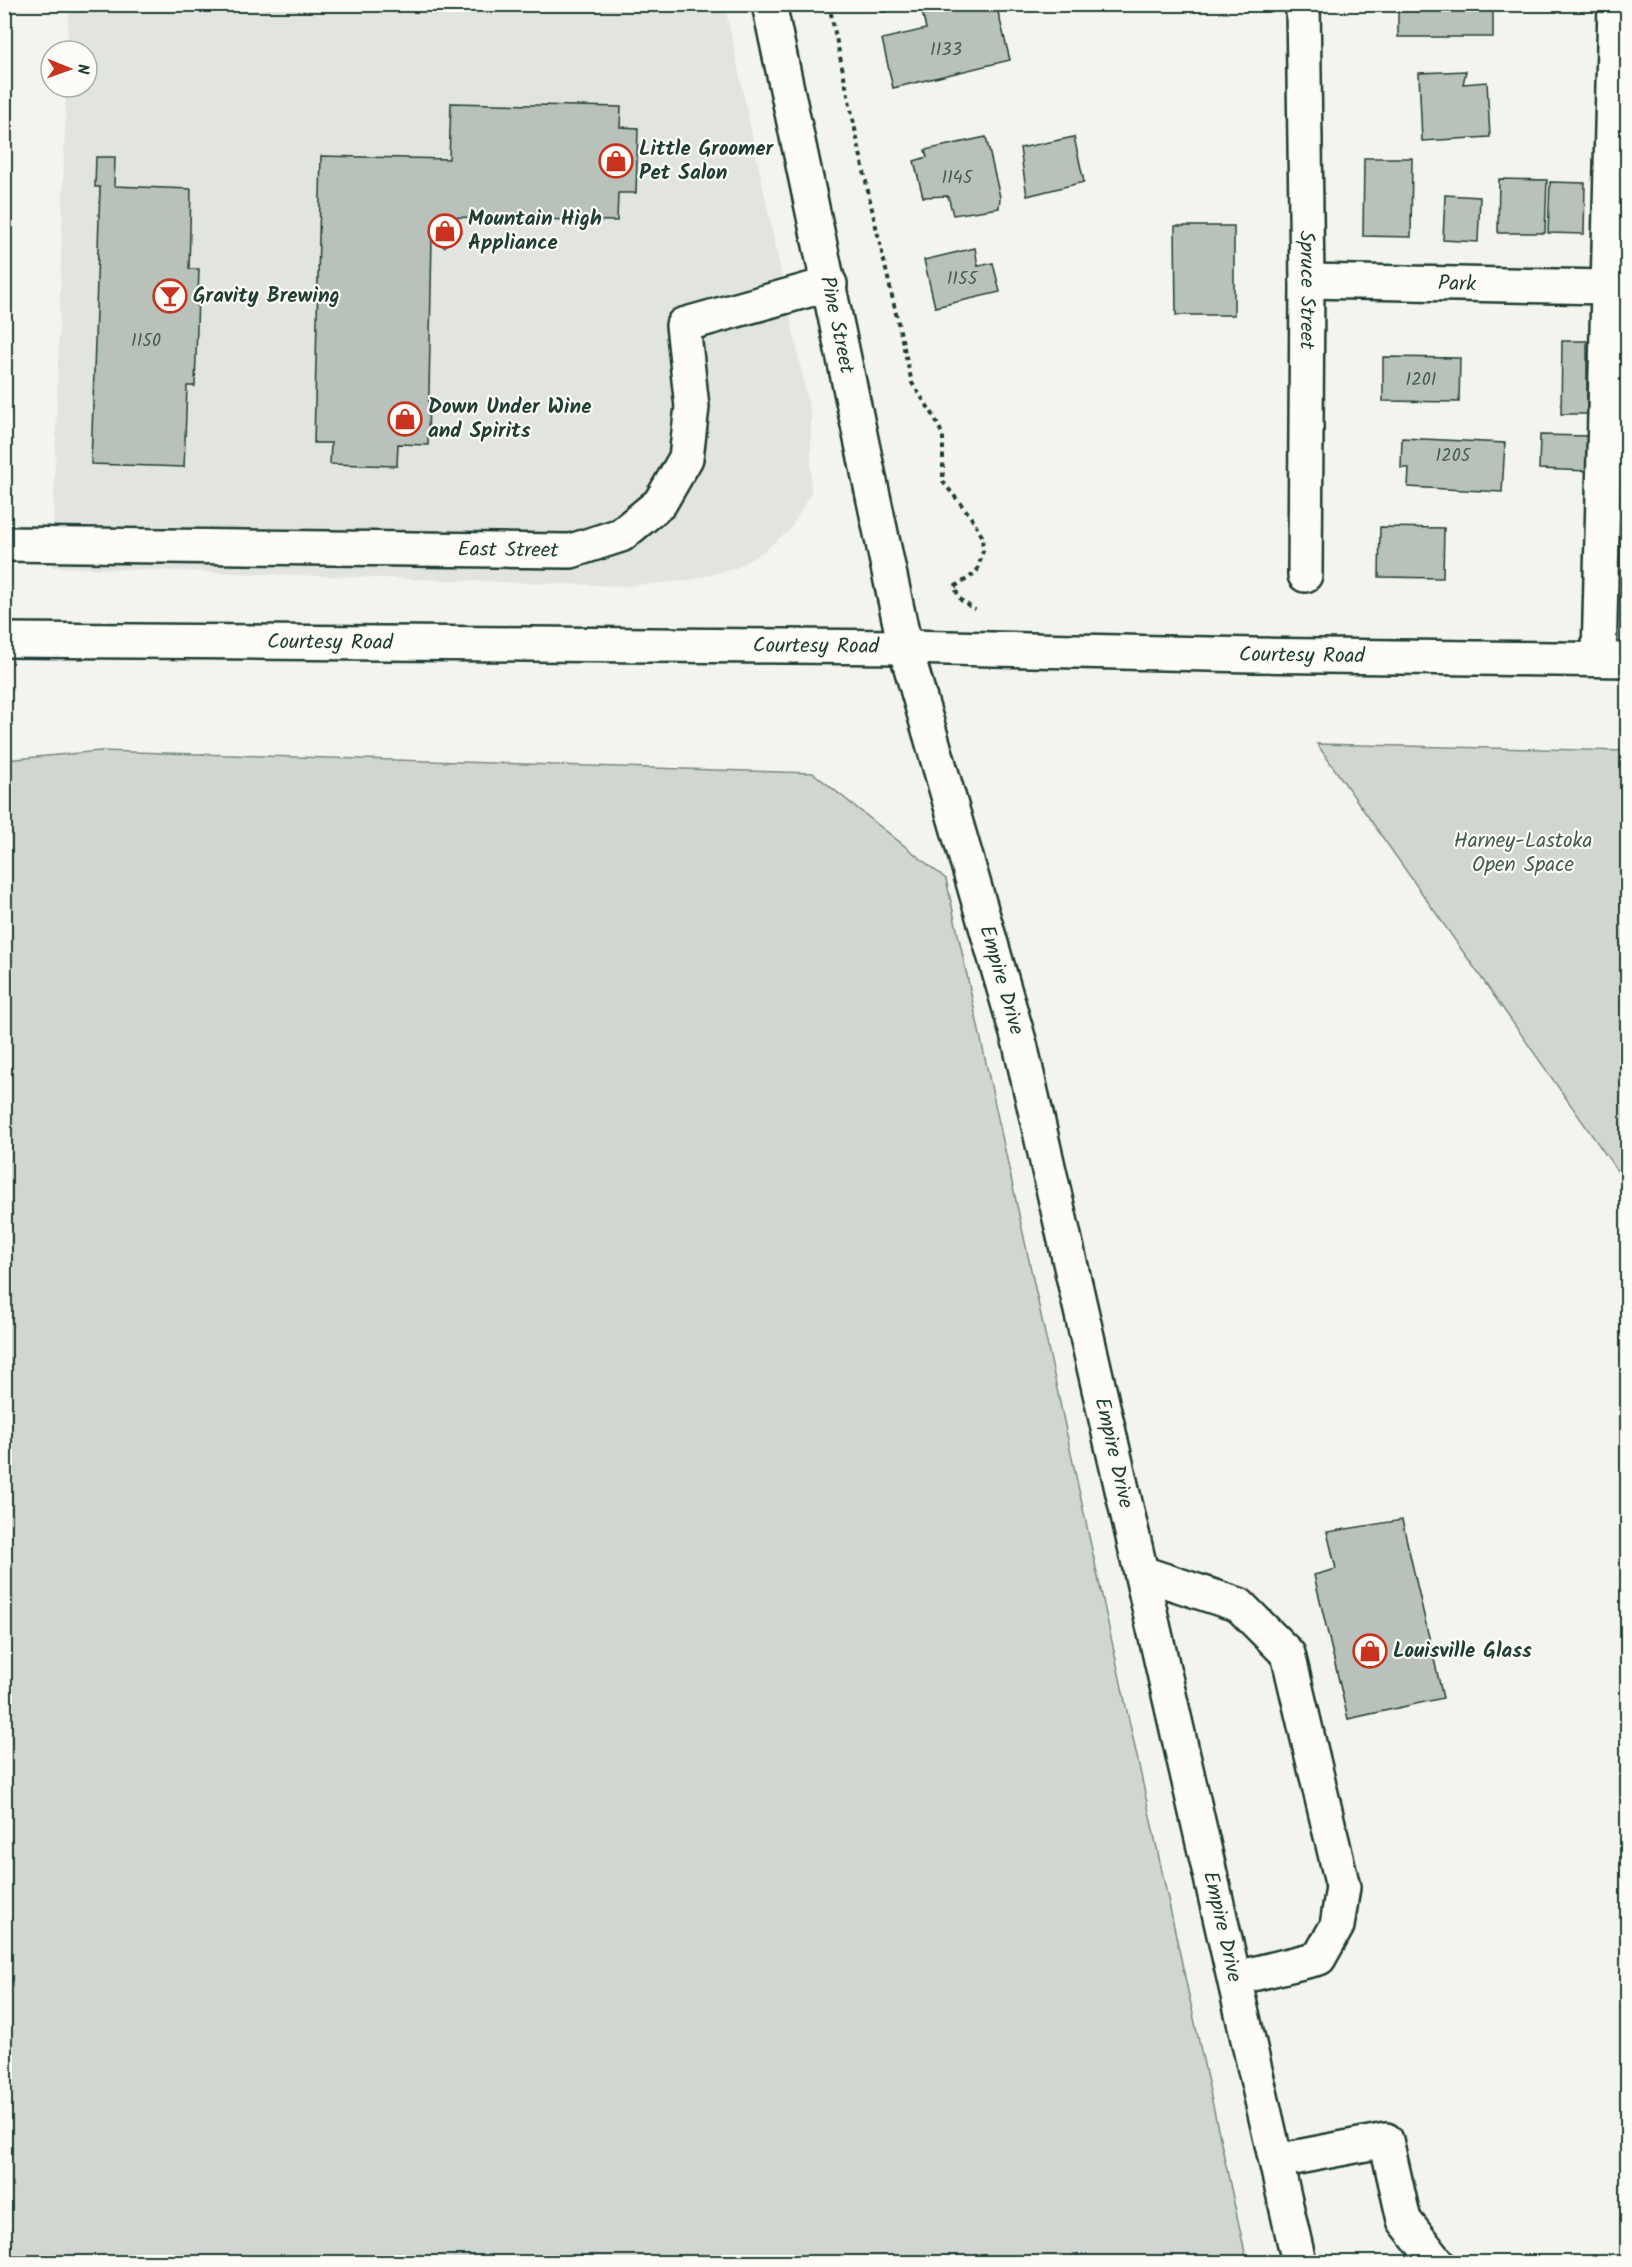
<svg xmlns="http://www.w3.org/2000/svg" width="1632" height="2267" viewBox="0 0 1632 2267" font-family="Kalam,sans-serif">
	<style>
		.built { fill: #e2e5df }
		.green { fill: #d1d6d1; stroke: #788a82; stroke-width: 1.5 }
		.building { fill: #b9c1bb; stroke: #1f3d34; stroke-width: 1.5 }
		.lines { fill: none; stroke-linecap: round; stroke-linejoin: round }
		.minor-casing { stroke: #1f3d34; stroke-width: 38 }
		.major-casing { stroke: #1f3d34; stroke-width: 38 }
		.path { stroke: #1f3d34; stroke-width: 4; stroke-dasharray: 4.5 4.5; stroke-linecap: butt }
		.minor { stroke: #fdfcf7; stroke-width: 33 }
		.major { stroke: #fdfcf7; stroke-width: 33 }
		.labels { text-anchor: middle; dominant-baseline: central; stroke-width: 4.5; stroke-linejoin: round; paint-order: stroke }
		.number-label { font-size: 18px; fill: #465e56 }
		.poi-label { font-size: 21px; font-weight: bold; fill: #1f3d34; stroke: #fdfcf7; text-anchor: start }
		.street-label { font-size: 21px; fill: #1f3d34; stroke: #fdfcf7 }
		.park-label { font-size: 21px; fill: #435c53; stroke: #fdfcf7 }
	</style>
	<rect width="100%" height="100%" fill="#f4f4ef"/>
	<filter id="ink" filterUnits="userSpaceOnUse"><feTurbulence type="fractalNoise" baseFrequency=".0167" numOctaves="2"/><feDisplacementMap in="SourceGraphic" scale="12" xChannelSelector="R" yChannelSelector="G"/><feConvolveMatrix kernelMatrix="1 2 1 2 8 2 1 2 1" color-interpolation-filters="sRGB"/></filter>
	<g filter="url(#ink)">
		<path class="built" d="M69,5H725L811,416V493L790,530L765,550L737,568L686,581L625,586L52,567L66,87H87V51H67Z"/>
		<g class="green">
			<path d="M1317,744L1627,751V1185Z"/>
			<path d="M100,751L813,773L946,879L1247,2262H5V760Z"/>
		</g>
		<g class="building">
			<path d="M881,4H917L883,12Z"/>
			<path d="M951,4H996L1010,60L893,88L882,39L926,29L922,11Z"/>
			<rect x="1398" y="4" width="95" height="33"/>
			<path d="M1466,71L1463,84L1487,82L1490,137L1422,141L1419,73Z"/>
			<path d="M451,103L621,107L620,127L638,128L636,193H618L617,221L449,217L462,231L444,247L432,235L428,445L398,444L397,466L330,464L331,443H314L321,156L449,159Z"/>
			<path d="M986,137L1000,197L999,208L953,215L948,196L923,197L914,161L927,157L925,150Z"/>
			<path d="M1074,137L1084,182L1027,196L1020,148Z"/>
			<path d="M96,157H115L114,186L191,189L189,269H199L198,297L195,386H187L184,467L91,464L100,187H95Z"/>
			<path d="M1364,158H1412L1411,237L1363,236Z"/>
			<path d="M1499,179L1547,180L1545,233H1498Z"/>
			<path d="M1550,182L1585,183L1584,234L1548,233Z"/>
			<path d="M1445,195L1480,197L1478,242L1443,240Z"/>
			<path d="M1175,226H1234V315H1176Z"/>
			<path d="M975,248L978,266L993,263L1000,292L935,307L924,260Z"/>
			<path d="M1562,341H1587V414H1561Z"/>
			<path d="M1383,357L1460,358L1459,402L1383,401Z"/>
			<path d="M1540,435L1588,436V471L1539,469Z"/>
			<path d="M1402,438L1505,443L1502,492L1408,487L1409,468H1401Z"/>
			<path d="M1380,527L1444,528L1443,578L1379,577Z"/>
			<path d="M1402,1520L1443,1698L1348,1719L1314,1575L1336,1569L1327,1532Z"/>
		</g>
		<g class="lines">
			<defs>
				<g id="minor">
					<path id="s1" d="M769,4L905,647L1020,1044L1299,2262"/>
					<path id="s2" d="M1303,4L1307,281L1305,575"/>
					<path id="s3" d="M1307,281L1608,287"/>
					<path id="s4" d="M4,544L571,551L621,535L660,503L686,458L692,407L683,325L830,284"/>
					<path d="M1599,659L1615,4"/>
					<path d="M1142,1573L1239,1605L1288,1654L1343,1887L1337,1926L1319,1958L1236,1978"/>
					<path d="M1277,2161L1386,2140L1404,2220L1437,2262"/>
				</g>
				<g id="major">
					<path id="s5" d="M4,640L905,647L1253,655L1628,660"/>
				</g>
			</defs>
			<use href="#minor" class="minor-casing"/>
			<use href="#major" class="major-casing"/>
			<path class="path" d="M829,4L869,196L912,383L934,416L943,436V482L969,514L982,536L983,551L977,571L969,578L954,587L961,600L975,610"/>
			<use href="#minor" class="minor"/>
			<use href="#major" class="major"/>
		</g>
	</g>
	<defs>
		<symbol id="shop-ring" viewBox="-11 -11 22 22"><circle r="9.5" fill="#fdfcf7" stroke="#c8321e" stroke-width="1.5"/><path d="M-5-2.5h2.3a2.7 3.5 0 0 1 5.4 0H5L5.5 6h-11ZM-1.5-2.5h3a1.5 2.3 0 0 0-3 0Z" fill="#c8321e"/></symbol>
		<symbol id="bar-ring" viewBox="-11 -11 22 22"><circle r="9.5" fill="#fdfcf7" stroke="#c8321e" stroke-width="1.5"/><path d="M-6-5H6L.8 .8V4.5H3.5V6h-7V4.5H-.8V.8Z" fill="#c8321e"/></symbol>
	</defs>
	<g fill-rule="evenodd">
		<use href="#shop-ring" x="597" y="142" width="38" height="38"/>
		<use href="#shop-ring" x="426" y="212" width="38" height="38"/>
		<use href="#bar-ring" x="151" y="277" width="38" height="38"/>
		<use href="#shop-ring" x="386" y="400" width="38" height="38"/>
		<use href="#shop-ring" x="1351" y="1632" width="38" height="38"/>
	</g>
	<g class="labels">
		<g class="number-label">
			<text x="946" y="50">1133</text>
			<text x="957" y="178">1145</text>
			<text x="962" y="279">1155</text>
			<text x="146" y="341">1150</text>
			<text x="1421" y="380">1201</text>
			<text x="1453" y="456">1205</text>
		</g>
		<g class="poi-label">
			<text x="639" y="149">Little Groomer<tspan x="639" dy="24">Pet Salon</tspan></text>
			<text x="468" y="219">Mountain High<tspan x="468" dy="24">Appliance</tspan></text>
			<text x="193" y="296">Gravity Brewing</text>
			<text x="428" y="407">Down Under Wine<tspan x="428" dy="24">and Spirits</tspan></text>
			<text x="1393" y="1651">Louisville Glass</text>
		</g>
		<g class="street-label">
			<text stroke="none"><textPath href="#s3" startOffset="150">Park</textPath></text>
			<text stroke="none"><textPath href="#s2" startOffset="286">Spruce Street</textPath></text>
			<text stroke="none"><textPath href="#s1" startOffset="328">Pine Street</textPath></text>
			<text stroke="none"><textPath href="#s4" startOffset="504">East Street</textPath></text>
			<text stroke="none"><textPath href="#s5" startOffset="326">Courtesy Road</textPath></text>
			<text stroke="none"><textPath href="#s5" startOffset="812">Courtesy Road</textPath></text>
			<text stroke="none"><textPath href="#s5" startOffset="1298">Courtesy Road</textPath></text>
			<text stroke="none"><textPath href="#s1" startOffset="1004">Empire Drive</textPath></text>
			<text stroke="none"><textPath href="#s1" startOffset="1490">Empire Drive</textPath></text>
			<text stroke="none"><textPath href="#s1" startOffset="1976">Empire Drive</textPath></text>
		</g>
		<g class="park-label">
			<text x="1523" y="841">Harney-Lastoka<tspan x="1523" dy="24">Open Space</tspan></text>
		</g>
	</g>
	<rect width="1632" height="2267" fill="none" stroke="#fdfcf7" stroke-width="24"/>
	<rect x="12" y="12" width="1608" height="2243" fill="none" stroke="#1f3d34" stroke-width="2" filter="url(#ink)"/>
	<g transform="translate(69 69) rotate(91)"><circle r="28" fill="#fdfcf7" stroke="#a4b0a9" stroke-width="1.5"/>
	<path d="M0-4.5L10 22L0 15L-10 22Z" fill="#c8321e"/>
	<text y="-9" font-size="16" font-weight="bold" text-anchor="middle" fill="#1f3d34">N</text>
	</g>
</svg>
